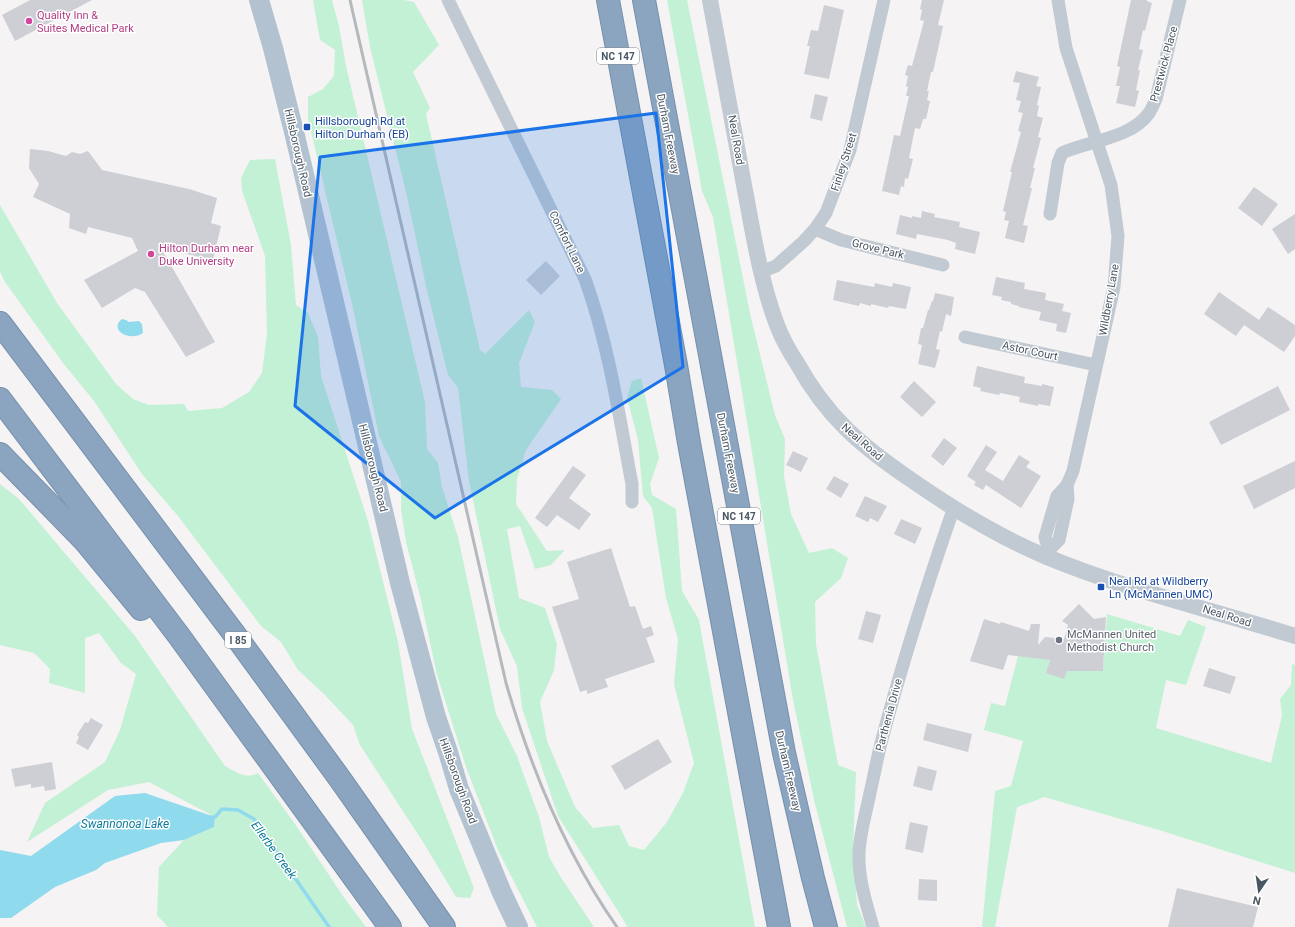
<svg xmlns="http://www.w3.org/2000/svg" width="1295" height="927" viewBox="0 0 1295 927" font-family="Roboto,sans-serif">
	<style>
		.green { fill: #c3f1d5 }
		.water { fill: #90daee }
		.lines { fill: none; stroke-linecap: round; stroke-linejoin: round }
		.stream { stroke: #90daee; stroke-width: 3.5 }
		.building { fill: #cdcfd5 }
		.motorway-casing { stroke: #7690ad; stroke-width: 24 }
		.minor { stroke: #c1cad2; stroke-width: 13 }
		.tertiary { stroke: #c1cad2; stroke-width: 16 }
		.primary { stroke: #b3c2d1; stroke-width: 20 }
		.motorway { stroke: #8ba5c1; stroke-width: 22 }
		.rail { stroke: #b5b8bd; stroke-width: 3 }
		.marked { fill: #1a73e8; fill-opacity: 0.2; stroke: #1a73e8; stroke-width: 3; stroke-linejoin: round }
		.hotel-dot { fill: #d1479c; stroke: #fff; stroke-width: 1.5 }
		.transit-dot { fill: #1a4fb4; stroke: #fff; stroke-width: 1.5 }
		.worship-dot { fill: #6b7280; stroke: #fff; stroke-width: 1.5 }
		.labels { text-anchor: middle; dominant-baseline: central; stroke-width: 3; stroke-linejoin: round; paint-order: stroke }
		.shield { fill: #fff; stroke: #808990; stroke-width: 1 }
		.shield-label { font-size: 10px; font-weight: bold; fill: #4a5661 }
		.hotel-label { font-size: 11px; fill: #b23c85; stroke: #fff; text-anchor: start }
		.street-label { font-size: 11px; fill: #4a5661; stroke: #fff }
		.transit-label { font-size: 11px; fill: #164399; stroke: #fff; text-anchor: start }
		.worship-label { font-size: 11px; fill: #5b616d; stroke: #fff; text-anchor: start }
		.water-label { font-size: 12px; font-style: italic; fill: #0c7c9b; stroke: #fff }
	</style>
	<rect width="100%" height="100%" fill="#f5f3f3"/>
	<g class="green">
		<path d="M313,0H332L339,26L346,66L425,402L427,449L438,463L442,487L458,537L496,714L517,756L539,817L549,857L560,876L594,927H537L498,850L466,767L437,675L420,596L406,542L401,509V482L379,436L353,308L308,119V97L323,89L334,76L335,50L320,40Z"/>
		<path d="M362,0H404L414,2L439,45L413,72L430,108L426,114L480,350L485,354L529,310L535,322L519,363L521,387L552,390L561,399L526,450L517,479L516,504L547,551L565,550L551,565L535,569L520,526L507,529L519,598L545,608L557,644L554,670L540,702L547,741L575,807L593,828L619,825L629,846L644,850L667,822L683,793L694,763L674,684L678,639L666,598L652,508L643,496L638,440L627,397L632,381L641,378L659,458L650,484L652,495L676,509L682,591L699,620L755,927H627L626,924L558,816L522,708L517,666L500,629L469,481L458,388L448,375L426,286L407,196L370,47Z"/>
		<path d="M667,0H687L751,318L775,415L785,439L784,476L791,514L809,553L832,548L848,558L841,578L815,602L816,644L838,765L856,772L853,848L857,905L866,927H847L815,804L793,700L713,217L702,191Z"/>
		<path d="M275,159L291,245L296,305L308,313L318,337L321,376L368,521L398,642L412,729L474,888L470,898L456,897L423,842L360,745L353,725L324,694L298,670L281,642L261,626L178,516L142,474L94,401L63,363L5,282L0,272V205L57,303L116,384L133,399L149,405L184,404L188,411L222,408L249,392L262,373L267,334L265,256L242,191L241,178L250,160Z"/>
		<path d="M0,484L19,499L135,636L225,766C236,772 246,780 258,773L295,824L345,899L366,927H168L157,915L159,867L184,840L214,827L215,817L149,782L108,790L27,842L45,803L105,762L120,730L136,674L121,663L99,633L85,638V693L49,683L50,669L34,653L0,645Z"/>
		<path d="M1107,614L1180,636L1188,620L1206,627L1186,685L1166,680L1156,728L1271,763L1282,715L1280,699L1291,685L1292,664L1295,665V873L1159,830L1044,797L1032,802L1017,807L995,927H982L995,791L1011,786L1023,741L984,730L991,703L1005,706L1018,656L1050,660L1046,673L1067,669L1074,671H1103Z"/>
	</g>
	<g class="water">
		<path d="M122,319L126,320L129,322L139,321L142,324L143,333C130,342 108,330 122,319Z"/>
		<path d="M145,793L215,817L214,827L184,840L161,843L105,863L96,870L55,887L11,918H0V850L31,856L115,796Z"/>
	</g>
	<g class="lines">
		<path class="stream" d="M211,817H215L222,809L238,810L254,819L329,927"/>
	</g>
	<g class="building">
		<path d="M30,0H92L15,41L2,15Z"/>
		<path d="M922,0H944L938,25L943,26L933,72H931L927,91H929L927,100L930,101L926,119H923L920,129L915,128L909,158L913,159L908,179L905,178L904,187L901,186L899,195L882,191L894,135L900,136L909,96H906L908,87L906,86L908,76L905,75L908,65L912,66L924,21L920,20L922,10L920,9Z"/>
		<path d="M1131,0H1147V1L1152,3L1145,31L1143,30L1139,49L1143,50L1138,70H1140L1136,90L1139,91L1135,107L1116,103L1120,86H1116L1120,67L1117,66Z"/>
		<path d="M824,5L844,10L829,79L804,74L810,46H807L811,30L818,31Z"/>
		<path d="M1016,71L1039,77L1036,86L1041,87L1037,105L1039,106L1037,116L1043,118L1038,137L1041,138L1033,168H1035L1030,188H1032L1023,225L1028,226L1024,243L1005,238L1009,221L1004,220L1006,212L1003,211L1012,172H1010L1021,132L1018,131L1023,113L1018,112L1021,101L1016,100L1020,83L1013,82Z"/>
		<path d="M815,94L828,97L822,121L810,118Z"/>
		<path d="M30,149L48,151L66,156L72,152L80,154L88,151L102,170L189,189L217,198L211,223L221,226L213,260L161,248L215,342L186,357L145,292L135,288L102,308L84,280L138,251L132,238L88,227L86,234L69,228L70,214L33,197L39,184L29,168Z"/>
		<path d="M1254,187L1278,204L1262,226L1238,208Z"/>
		<path d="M922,211L935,214L934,217L960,222L959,227L980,232L975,254L955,249L956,243L948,240L917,234L916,239L896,234L900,215L912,218V216L921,218Z"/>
		<path d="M1295,214V249L1288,254L1272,229Z"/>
		<path d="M546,261L560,276L541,295L526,280Z"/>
		<path d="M996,277L1025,283L1024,289L1046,293L1045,300L1064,304L1062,311L1071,313L1066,333L1056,331L1057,324L1039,320L1041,312L1019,307V306L1011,304V302L1001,300L1002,297L992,295Z"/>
		<path d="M837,280L874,287L875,283L892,287L893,283L911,287L906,309L889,306L888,308L871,304V306L860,303L859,306L833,300Z"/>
		<path d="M1219,292L1259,320L1268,307L1295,325V336L1284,352L1244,325L1236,336L1204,314Z"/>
		<path d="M935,293L954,297L951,316L946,314L942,332L940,331L936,349L940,350L935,368L918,364L922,345L918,344L921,328H923L928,310H929L932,301H933Z"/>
		<path d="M977,366L1025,377L1024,383L1042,386V384L1054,387L1050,406L1038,404V406L1019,402L1020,397L1000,393L999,395L980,391L981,388L973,386Z"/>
		<path d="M914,381L936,402L922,417L900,397Z"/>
		<path d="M1278,386L1290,410L1221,445L1209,422Z"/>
		<path d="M944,438L957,448L943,466L931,456Z"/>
		<path d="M986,445L997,452L985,470L1003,481L1019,455L1030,462L1026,467L1041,476L1021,508L986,485L983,490L974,485L976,482L967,476Z"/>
		<path d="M793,451L808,458L801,472L786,465Z"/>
		<path d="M1295,461V488L1254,509L1243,486Z"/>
		<path d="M573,466L586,475L569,498L591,514L579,530L557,515L547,527L535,518Z"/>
		<path d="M834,476L849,484L841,498L826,489Z"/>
		<path d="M865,496L887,506L878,522L870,518L868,522L855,516Z"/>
		<path d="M901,519L922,528L915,544L894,534Z"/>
		<path d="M611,548L630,607L635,606L643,629L651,626L654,635L646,638L655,662L605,679L608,687L587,694V690L580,692L552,607L579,599L567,562Z"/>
		<path d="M1079,604L1094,619L1106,617L1103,671H1067L1064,679L1046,673L1050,660L1008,655L1003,670L970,661L984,619L1000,624L1001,622L1029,631L1031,624H1040L1038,645L1045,637L1064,639L1068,625L1062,621Z"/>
		<path d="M866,611L881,615L873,643L858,639Z"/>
		<path d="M1209,668L1236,677L1230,694L1203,686Z"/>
		<path d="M91,718L103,725L88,750L76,743L79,737L77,735L85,722L88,723Z"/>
		<path d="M927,723L972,734L968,752L923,740Z"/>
		<path d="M658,739L672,762L625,790L611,766Z"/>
		<path d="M52,762L56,789L45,791L44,786L31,788V784L15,787L11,769Z"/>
		<path d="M918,766L937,771L932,791L913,786Z"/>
		<path d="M910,822L928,826L923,853L905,849Z"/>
		<path d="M919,879L937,880V901L918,900Z"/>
		<path d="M1177,888L1258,907L1253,927H1168Z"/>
	</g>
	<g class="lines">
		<defs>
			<g id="motorway">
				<path d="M608,0L676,365L689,443L779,927"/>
				<path d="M644,0L784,753L813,878L826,927"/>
				<path d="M0,323L235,635L340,779L444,927"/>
				<path d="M0,399L179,636L390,927"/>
				<path d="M0,454L85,541L141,609"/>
			</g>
		</defs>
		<use href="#motorway" class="motorway-casing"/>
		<g class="minor">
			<path d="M448,0L585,279C609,345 619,416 632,484V502"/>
			<path d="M1050,214L1058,163L1062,153C1089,141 1132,138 1149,113C1152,109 1154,103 1156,99L1180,0"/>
			<path d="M815,229L841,240L943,265"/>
			<path d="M761,272L776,266L804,241L815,229L826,213L850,150L884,0"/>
			<path d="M965,337L1096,365"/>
			<path d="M1049,550L1045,537L1057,496L1067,485L1073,471L1114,287L1118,236L1111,185L1066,48L1058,0"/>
			<path d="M1047,557L1049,550L1059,540L1068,499L1067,485"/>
			<path d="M873,927C866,903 858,878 859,853C860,832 866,813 870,793C874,776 877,759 881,743C902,663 927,585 954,507"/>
		</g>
		<path class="tertiary" d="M710,0C721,62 733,123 744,185C753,232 760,280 777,325C782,338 789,351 797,363C827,417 860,445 910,479C953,509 999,537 1047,557C1127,590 1212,610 1295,636"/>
		<path class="primary" d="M259,0L273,48L295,136L400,583L436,717L448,752L459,789L502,893L518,927"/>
		<use href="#motorway" class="motorway"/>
		<path class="rail" d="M350,0L506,683C531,769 565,853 617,927"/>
	</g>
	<path class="marked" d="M656,113L683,367L435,518L295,406L320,157Z"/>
	<g class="hotel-dot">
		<circle cx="29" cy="21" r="4"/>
		<circle cx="151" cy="254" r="4"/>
	</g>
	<g class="transit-dot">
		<rect x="303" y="123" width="8" height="8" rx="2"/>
		<rect x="1097" y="583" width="8" height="8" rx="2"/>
	</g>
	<circle class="worship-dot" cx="1059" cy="640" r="4"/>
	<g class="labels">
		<g class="shield">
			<rect x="597" y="48" width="42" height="16" rx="3"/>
			<rect x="718" y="508" width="42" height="16" rx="3"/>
			<rect x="225" y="632" width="26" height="16" rx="3"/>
		</g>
		<g class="shield-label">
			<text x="618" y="56">NC 147</text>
			<text x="739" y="516">NC 147</text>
			<text x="238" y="640">I 85</text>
		</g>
		<g class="hotel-label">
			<text x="37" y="15">Quality Inn &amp;<tspan x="37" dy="13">Suites Medical Park</tspan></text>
			<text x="159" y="248">Hilton Durham near<tspan x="159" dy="13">Duke University</tspan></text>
		</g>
		<g class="street-label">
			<text transform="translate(1164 64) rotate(-75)">Prestwick Place</text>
			<text transform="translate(668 134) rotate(79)">Durham Freeway</text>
			<text transform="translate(736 140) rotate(80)">Neal Road</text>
			<text transform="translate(298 153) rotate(77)">Hillsborough Road</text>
			<text transform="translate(844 162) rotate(-72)">Finley Street</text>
			<text transform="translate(567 242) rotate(64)">Comfort Lane</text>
			<text transform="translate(878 249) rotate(14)">Grove Park</text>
			<text transform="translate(1109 300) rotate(-80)">Wildberry Lane</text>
			<text transform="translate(1030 351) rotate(12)">Astor Court</text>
			<text transform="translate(862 442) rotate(41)">Neal Road</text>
			<text transform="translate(728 453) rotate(79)">Durham Freeway</text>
			<text transform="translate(373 468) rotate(76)">Hillsborough Road</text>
			<text transform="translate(1227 616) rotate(17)">Neal Road</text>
			<text transform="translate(889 715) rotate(-75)">Parthenia Drive</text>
			<text transform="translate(788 771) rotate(77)">Durham Freeway</text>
			<text transform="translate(458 781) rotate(70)">Hillsborough Road</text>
		</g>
		<g class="transit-label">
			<text x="315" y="121">Hillsborough Rd at<tspan x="315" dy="13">Hilton Durham (EB)</tspan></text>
			<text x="1109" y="581">Neal Rd at Wildberry<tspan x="1109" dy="13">Ln (McMannen UMC)</tspan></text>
		</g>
		<g class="worship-label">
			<text x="1067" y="634">McMannen United<tspan x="1067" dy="13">Methodist Church</tspan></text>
		</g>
		<g class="water-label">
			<text x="125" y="824">Swannonoa Lake</text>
			<text transform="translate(274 850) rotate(54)">Ellerbe Creek</text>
		</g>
	</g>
	<g transform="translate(1259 891) rotate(193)" stroke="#ffffff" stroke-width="3" paint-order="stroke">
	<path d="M0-3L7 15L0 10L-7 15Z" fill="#4a5661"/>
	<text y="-6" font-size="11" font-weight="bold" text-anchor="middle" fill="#4a5661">N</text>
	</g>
</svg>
